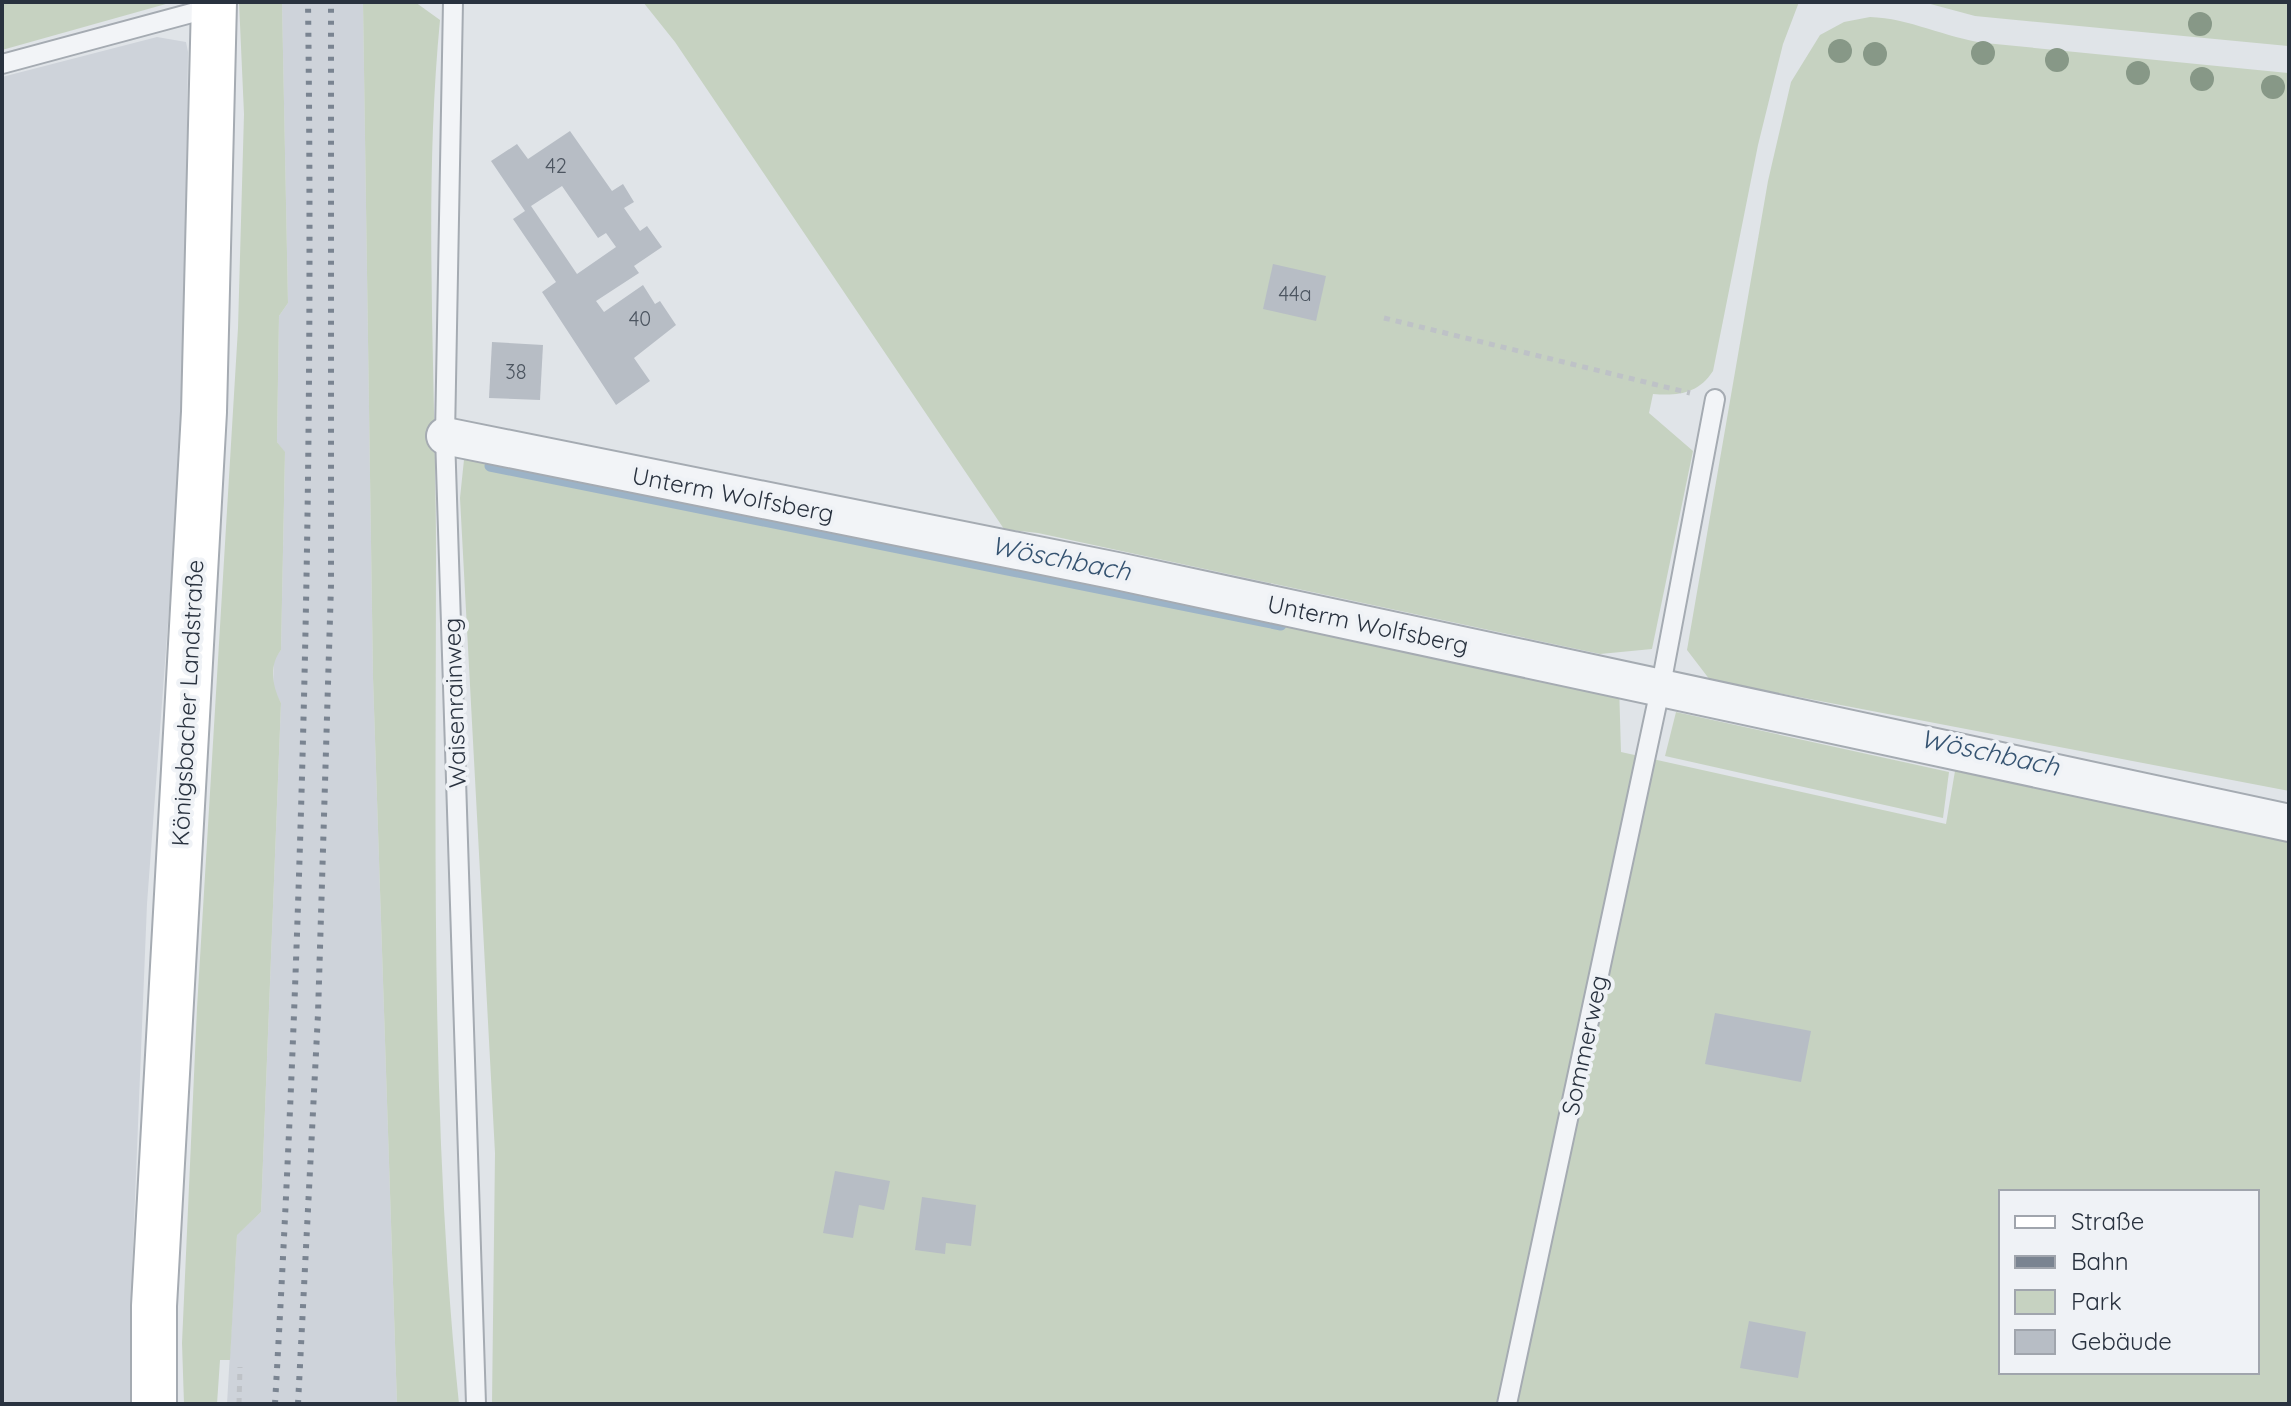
<svg xmlns="http://www.w3.org/2000/svg" width="2291" height="1406" viewBox="0 0 2291 1406" font-family="Quicksand,sans-serif">
	<style>
		.built { fill: #ced3da }
		.green { fill: #c6d2c1; fill-rule: evenodd }
		.lines { fill: none; stroke-linecap: round; stroke-linejoin: round }
		.stream { stroke: #9cb3c7; stroke-width: 11 }
		.building { fill: #b7bdc5; fill-rule: evenodd }
		.lane-casing { stroke: #a5abb2; stroke-width: 22 }
		.street-casing { stroke: #a5abb2; stroke-width: 40 }
		.secondary-casing { stroke: #a5abb2; stroke-width: 48 }
		.path { stroke: #bec2c7; stroke-width: 5; stroke-dasharray: 6 6; stroke-linecap: butt }
		.lane { stroke: #f2f4f7; stroke-width: 18 }
		.street { stroke: #f2f4f7; stroke-width: 36 }
		.secondary { stroke: #fff; stroke-width: 44 }
		.rail { stroke: #7a8491; stroke-width: 6; stroke-dasharray: 4 8; stroke-linecap: butt }
		.tree { fill: #879887 }
		.labels { text-anchor: middle; dominant-baseline: central; stroke-width: 8; stroke-linejoin: round; paint-order: stroke }
		.number-label { font-size: 20px; fill: #4c5560 }
		.street-label { font-size: 24px; fill: #29323f; stroke: #eff2f6 }
		.water-label { font-size: 26px; font-style: italic; fill: #355371; stroke: #eff2f6 }
	</style>
	<rect width="100%" height="100%" fill="#e0e4e8"/>
	<g class="built">
		<path d="M282,2H363L373,678L397,1404H227L237,1234L261,1212L281,703L273,689L274,659L281,650L285,453L277,442L279,316L288,303Z"/>
		<path d="M157,37L186,42L188,52L183,421L147,904L132,1272L136,1404H2V77Z"/>
	</g>
	<g class="green">
		<path d="M2,2H173L2,50Z"/>
		<path d="M239,2H282L288,303L279,316L277,442L285,452L281,650C269,665 272,686 281,703L261,1212L237,1235L230,1360H220L217,1404H184L182,1343L197,1008L238,328L244,114Z"/>
		<path d="M363,2H415L440,20C423,197 436,378 436,556C436,838 430,1123 459,1404H397L373,678Z"/>
		<path d="M643,2H1799L1783,44L1758,145L1713,371C1698,394 1678,396 1653,394L1649,413L1693,451L1652,649L1600,654L1038,533L1004,529L675,42Z"/>
		<path d="M1923,2H2289V46L1975,16Z"/>
		<path d="M1870,17C1909,18 1946,38 1985,43L2289,73V791L1710,680L1687,650L1768,181L1791,82L1820,35L1844,22Z"/>
		<path d="M465,450L1619,685L1621,752L1946,824L1955,771L2289,842V1404H492L495,1153L460,498ZM2001,1192H2257V1372H2001Z"/>
		<path d="M1676,712L1949,772L1943,818L1665,756Z"/>
	</g>
	<g class="lines">
		<path class="stream" d="M490,466L1281,625"/>
	</g>
	<g class="building">
		<path d="M570,131L612,191L623,184L634,202L624,208L640,231L647,226L662,247L634,266L639,273L596,301L604,312L643,285L655,304L660,301L676,325L634,358L650,381L616,405L542,292L556,282L513,219L525,211L491,161L517,144L528,159ZM562,186L598,238L606,233L616,247L577,274L531,206Z"/>
		<path d="M1273,264L1326,276L1316,321L1263,309Z"/>
		<path d="M492,342L543,345L540,400L489,398Z"/>
		<path d="M1715,1013L1811,1031L1801,1082L1705,1064Z"/>
		<path d="M835,1171L890,1181L884,1210L859,1205L853,1238L823,1233Z"/>
		<path d="M922,1197L976,1205L971,1246L946,1243L945,1254L915,1250Z"/>
		<path d="M1749,1321L1806,1332L1798,1378L1740,1368Z"/>
	</g>
	<g class="lines">
		<defs>
			<g id="lane">
				<path d="M453,2L445,436L476,1404"/>
				<path d="M2,64L214,7"/>
				<path d="M1507,1404L1661,685L1715,399"/>
			</g>
			<path id="street" d="M445,436L1117,571L2289,823"/>
			<path id="secondary" d="M154,1404V1306L204,412L214,2"/>
		</defs>
		<use href="#lane" class="lane-casing"/>
		<use href="#street" class="street-casing"/>
		<use href="#secondary" class="secondary-casing"/>
		<g class="path">
			<path d="M1384,318L1690,393"/>
			<path d="M239,1404L240,1367"/>
		</g>
		<use href="#lane" class="lane"/>
		<use href="#street" class="street"/>
		<use href="#secondary" class="secondary"/>
		<g class="rail">
			<path d="M275,1404C302,937 314,470 308,2"/>
			<path d="M298,1404L318,1014L331,585V2"/>
		</g>
	</g>
	<g class="tree">
		<circle cx="2200" cy="24" r="12"/>
		<circle cx="1840" cy="51" r="12"/>
		<circle cx="1983" cy="53" r="12"/>
		<circle cx="1875" cy="54" r="12"/>
		<circle cx="2057" cy="60" r="12"/>
		<circle cx="2138" cy="73" r="12"/>
		<circle cx="2202" cy="79" r="12"/>
		<circle cx="2273" cy="87" r="12"/>
	</g>
	<g class="labels">
		<g class="number-label">
			<text x="556" y="165">42</text>
			<text x="1295" y="293">44a</text>
			<text x="640" y="318">40</text>
			<text x="516" y="371">38</text>
		</g>
		<g class="street-label">
			<text transform="translate(733 494) rotate(11)">Unterm Wolfsberg</text>
			<text transform="translate(1368 624) rotate(12)">Unterm Wolfsberg</text>
			<text transform="translate(187 703) rotate(-87)">Königsbacher Landstraße</text>
			<text transform="translate(454 703) rotate(-92)">Waisenrainweg</text>
			<text transform="translate(1584 1045) rotate(-78)">Sommerweg</text>
		</g>
		<g class="water-label">
			<text transform="translate(1061 558) rotate(11)">Wöschbach</text>
			<text transform="translate(1990 752) rotate(12)">Wöschbach</text>
		</g>
	</g>
	<rect width="2291" height="1406" fill="none" stroke="#29323f" stroke-width="8"/>
	<rect x="1999" y="1190" width="260" height="184" fill="#eff2f6" stroke="#a0a5ad" stroke-width="2"/>
	<rect x="2015" y="1216" width="40" height="12" fill="#ffffff" stroke="#a0a5ad" stroke-width="2"/>
	<text x="2071" y="1230" font-size="24" fill="#29323f">Straße</text>
	<rect x="2015" y="1256" width="40" height="12" fill="#7a8491" stroke="#a0a5ad" stroke-width="2"/>
	<text x="2071" y="1270" font-size="24" fill="#29323f">Bahn</text>
	<rect x="2015" y="1290" width="40" height="24" fill="#c6d2c1" stroke="#a0a5ad" stroke-width="2"/>
	<text x="2071" y="1310" font-size="24" fill="#29323f">Park</text>
	<rect x="2015" y="1330" width="40" height="24" fill="#b7bdc5" stroke="#a0a5ad" stroke-width="2"/>
	<text x="2071" y="1350" font-size="24" fill="#29323f">Gebäude</text>
</svg>
